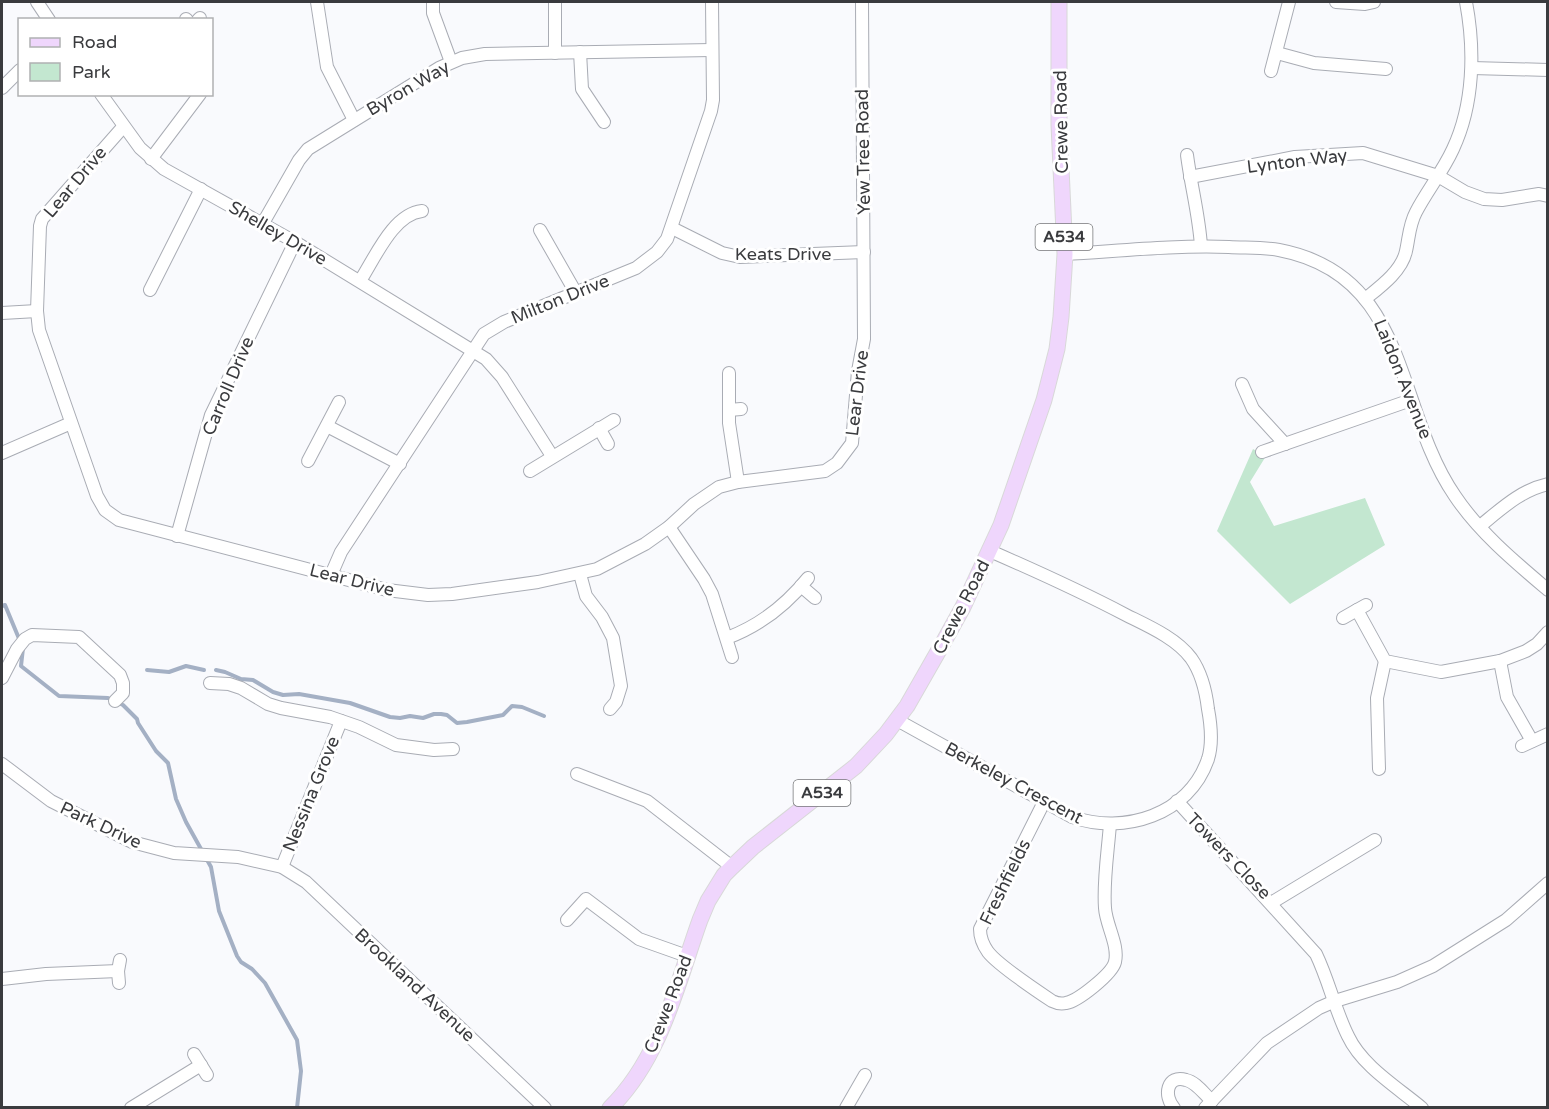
<svg xmlns="http://www.w3.org/2000/svg" width="1549" height="1109" viewBox="0 0 1549 1109" font-family="'Varela Round',sans-serif">
	<style>
		.green { fill: #c3e7d0 }
		.lines { fill: none; stroke-linecap: round; stroke-linejoin: round }
		.stream { stroke: #a4b0c4; stroke-width: 4 }
		.minor-casing { stroke: #a9acb4; stroke-width: 14 }
		.major-casing { stroke: #d8d8d8; stroke-width: 17 }
		.minor { stroke: #fff; stroke-width: 12 }
		.major { stroke: #efd6fc; stroke-width: 15 }
		.labels { text-anchor: middle; dominant-baseline: central; stroke-width: 6; stroke-linejoin: round; paint-order: stroke }
		.shield { fill: #fff; stroke: #757678; stroke-width: 1.5 }
		.shield-label { font-size: 16px; font-weight: bold; fill: #3a3b3e }
		.street-label { font-size: 18px; fill: #3a3b3e; stroke: #fff }
	</style>
	<rect width="100%" height="100%" fill="#f9fafd"/>
	<path class="green" d="M1253,449L1266,456L1250,482L1274,526L1365,498L1385,545L1290,604L1217,531Z"/>
	<g class="lines">
		<g class="stream">
			<path d="M2,606L5,605L20,641"/>
			<path d="M23,648L21,666L59,696L108,698L123,705L137,719L138,723L156,751L168,763L176,799L186,822L211,867L219,911L237,956L241,962L252,969L265,983L297,1040L301,1071L297,1108"/>
			<path d="M147,670L169,672L186,666L204,670"/>
			<path d="M216,670L225,672L241,679L253,680L273,692L283,695L299,694L350,703L390,717L400,718L410,716L423,718L434,714H441L447,715L457,723L467,722L503,715L512,706L522,707L544,716"/>
		</g>
		<defs>
			<g id="minor">
				<path d="M37,2L49,20"/>
				<path d="M317,2L327,67L354,120"/>
				<path d="M433,2V13L451,62"/>
				<path d="M555,2V53"/>
				<path d="M1336,2L1365,4L1374,2"/>
				<path d="M186,19L187,20"/>
				<path d="M198,20L200,18"/>
				<path d="M580,52L582,89L604,122"/>
				<path d="M1277,53L1314,63L1386,69"/>
				<path d="M1472,68L1548,70"/>
				<path d="M1271,71L1289,2"/>
				<path d="M2,88L20,70"/>
				<path d="M101,94L140,148L164,169L295,242L486,359L502,377L552,456"/>
				<path d="M123,127L42,219L40,226L37,311L39,330L97,496L105,510L119,520L387,590L428,595L452,594L538,582L597,569L645,544L669,527L694,504L719,487L738,482L825,471L837,463L852,443L858,371L864,339L862,2"/>
				<path d="M1187,155C1191,186 1199,215 1201,246"/>
				<path d="M151,159L200,94"/>
				<path d="M1190,177L1295,157L1363,153L1438,176L1465,192L1484,199L1502,200L1539,194L1548,196"/>
				<path d="M263,223L299,160L308,149L439,68L462,58L485,54L712,50"/>
				<path d="M672,228L722,253L740,257L864,252"/>
				<path d="M540,230L576,293"/>
				<path d="M1065,254C1119,251 1174,245 1229,247C1245,248 1262,247 1279,250C1411,275 1394,408 1455,496C1479,532 1515,562 1548,590"/>
				<path d="M360,281C375,258 393,214 422,211"/>
				<path d="M150,290L201,189"/>
				<path d="M1365,299C1380,287 1402,271 1406,251C1409,238 1409,225 1416,212C1427,191 1443,171 1453,149C1474,104 1475,50 1466,2"/>
				<path d="M2,313L37,311"/>
				<path d="M729,373V423L738,482"/>
				<path d="M1242,384L1253,409L1285,444"/>
				<path d="M729,410L741,409"/>
				<path d="M327,426L400,464"/>
				<path d="M599,428L608,444"/>
				<path d="M1262,452L1411,400"/>
				<path d="M2,453L71,423"/>
				<path d="M308,461L339,402"/>
				<path d="M530,471L614,420"/>
				<path d="M1480,526C1501,509 1521,490 1548,484"/>
				<path d="M669,527L704,579L712,594L732,657"/>
				<path d="M177,536L211,415L295,242"/>
				<path d="M580,574L586,596L602,617L613,638L621,686L616,702L610,709"/>
				<path d="M331,575L341,552L484,334L504,322L636,268L657,252L667,239L711,111L713,100L712,2"/>
				<path d="M801,586L815,598"/>
				<path d="M1366,605L1357,610L1385,661L1441,672L1500,661L1526,651L1537,644L1548,632"/>
				<path d="M1343,618L1357,610"/>
				<path d="M727,638C759,626 787,604 808,578"/>
				<path d="M1500,661L1507,697L1532,741"/>
				<path d="M2,678L17,649L25,639L32,635L79,637L120,675L123,683V693L115,701"/>
				<path d="M210,683L229,684L241,688L268,704L281,708L330,717L359,727L396,745L434,750L453,749"/>
				<path d="M897,720L1072,817C1124,835 1189,815 1208,759C1213,743 1211,725 1208,709C1206,692 1201,672 1191,658C1176,638 1148,626 1126,615C1082,592 1036,571 990,551"/>
				<path d="M1522,746L1548,734"/>
				<path d="M2,764L51,801L132,842L174,853L238,857L282,867L306,882L545,1108"/>
				<path d="M1379,769L1377,698L1385,661"/>
				<path d="M577,774L647,801L732,867"/>
				<path d="M1177,801L1316,954C1329,981 1335,1010 1348,1036C1362,1066 1397,1087 1422,1108"/>
				<path d="M1044,802L980,929C980,937 983,945 988,952C998,965 1037,991 1052,1001C1056,1003 1062,1004 1066,1003C1078,1001 1112,974 1115,962C1119,945 1106,925 1105,908C1103,881 1108,851 1110,824"/>
				<path d="M282,867L341,721"/>
				<path d="M1271,903L1375,840"/>
				<path d="M567,920L586,899L639,939L687,956"/>
				<path d="M2,979L46,974L118,971"/>
				<path d="M119,983L118,971L120,960"/>
				<path d="M194,1054L207,1075"/>
				<path d="M131,1108L201,1065"/>
				<path d="M846,1108L865,1075"/>
				<path d="M1174,1108C1163,1096 1167,1074 1186,1080C1196,1082 1204,1094 1212,1101"/>
				<path d="M1205,1108L1267,1043L1319,1008L1335,1001L1397,982L1433,966L1506,920L1548,883"/>
			</g>
			<path id="major" d="M610,1108C661,1058 677,984 700,920L708,901L724,875L732,867L753,847L856,766L886,734L907,706L943,643L963,607L1001,525L1044,400L1057,349L1061,317L1065,254L1059,125V2"/>
		</defs>
		<use href="#minor" class="minor-casing"/>
		<use href="#major" class="major-casing"/>
		<use href="#minor" class="minor"/>
		<use href="#major" class="major"/>
	</g>
	<g class="labels">
		<g class="shield">
			<rect x="1035.5" y="224" width="57" height="26" rx="4.5"/>
			<rect x="793.5" y="780" width="57" height="26" rx="4.5"/>
		</g>
		<g class="shield-label">
			<text x="1064" y="237">A534</text>
			<text x="822" y="793">A534</text>
		</g>
		<g class="street-label">
			<text transform="translate(408 88) rotate(-30)">Byron Way</text>
			<text transform="translate(1061 122) rotate(-91)">Crewe Road</text>
			<text transform="translate(863 152) rotate(-91)">Yew Tree Road</text>
			<text transform="translate(1297 161) rotate(-7)">Lynton Way</text>
			<text transform="translate(75 182) rotate(-50)">Lear Drive</text>
			<text transform="translate(278 233) rotate(30)">Shelley Drive</text>
			<text x="783" y="254">Keats Drive</text>
			<text transform="translate(560 299) rotate(-22)">Milton Drive</text>
			<text transform="translate(1403 379) rotate(68)">Laidon Avenue</text>
			<text transform="translate(228 386) rotate(-67)">Carroll Drive</text>
			<text transform="translate(857 393) rotate(-83)">Lear Drive</text>
			<text transform="translate(352 580) rotate(14)">Lear Drive</text>
			<text transform="translate(961 607) rotate(-63)">Crewe Road</text>
			<text transform="translate(1014 783) rotate(28)">Berkeley Crescent</text>
			<text transform="translate(311 794) rotate(-68)">Nessina Grove</text>
			<text transform="translate(101 825) rotate(25)">Park Drive</text>
			<text transform="translate(1229 856) rotate(46)">Towers Close</text>
			<text transform="translate(1005 882) rotate(-64)">Freshfields</text>
			<text transform="translate(415 985) rotate(43)">Brookland Avenue</text>
			<text transform="translate(668 1004) rotate(-69)">Crewe Road</text>
		</g>
	</g>
	<rect width="1549" height="1109" fill="none" stroke="#3a3b3e" stroke-width="6"/>
	<rect x="18" y="18" width="195" height="78" fill="#ffffff" stroke="#b0b1b2" stroke-width="1.5"/>
	<rect x="30" y="38" width="30" height="9" fill="#efd6fc" stroke="#b0b1b2" stroke-width="1.5"/>
	<text x="72" y="48" font-size="18" fill="#3a3b3e">Road</text>
	<rect x="30" y="63" width="30" height="18" fill="#c3e7d0" stroke="#b0b1b2" stroke-width="1.5"/>
	<text x="72" y="78" font-size="18" fill="#3a3b3e">Park</text>
</svg>
